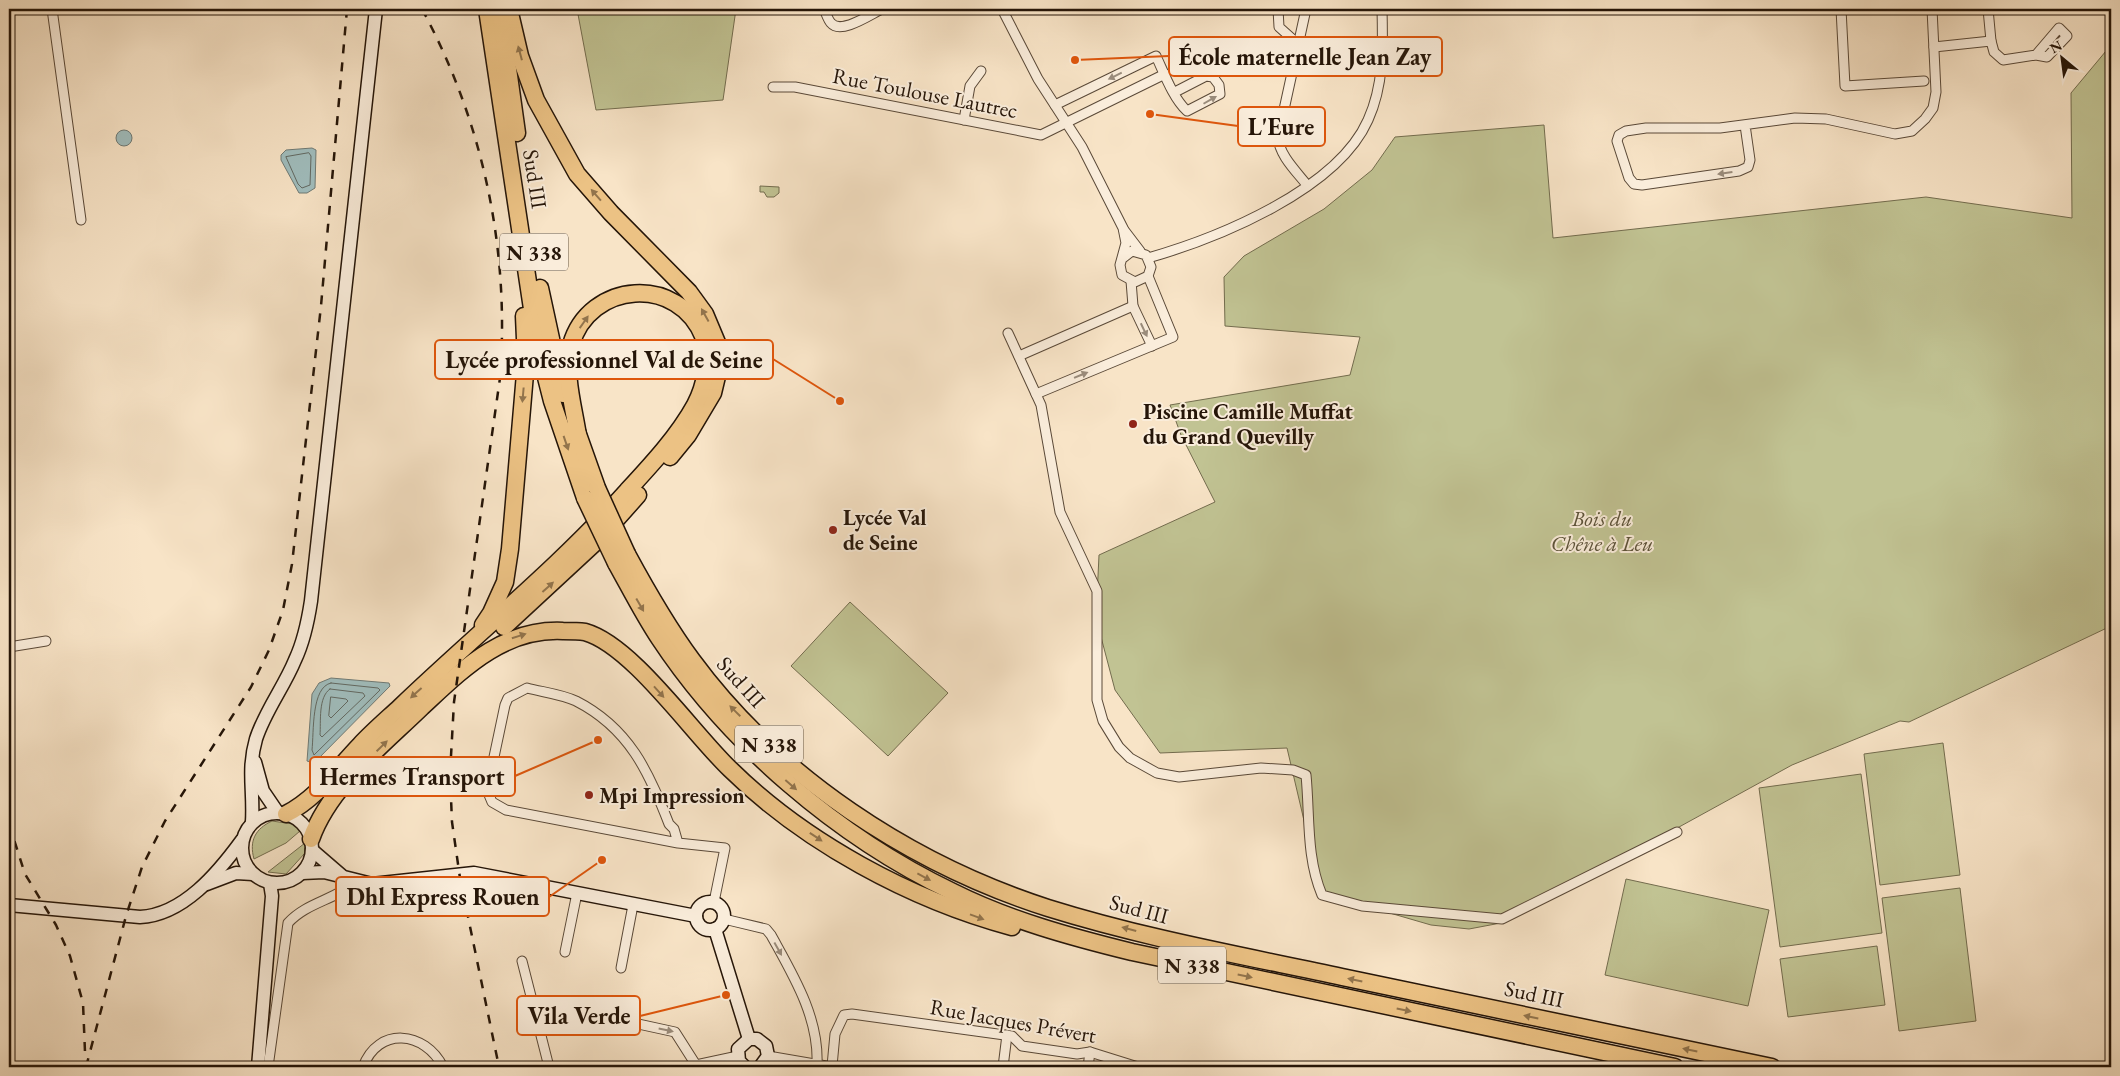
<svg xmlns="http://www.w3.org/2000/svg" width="2120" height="1076" viewBox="0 0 2120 1076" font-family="'EB Garamond',serif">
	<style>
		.green { fill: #c1c393; stroke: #736c4e }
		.water { fill: #a0bdbd; stroke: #6f7a75 }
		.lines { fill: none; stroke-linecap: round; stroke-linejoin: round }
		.shore { stroke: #626962; stroke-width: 1 }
		.street-casing { stroke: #5a4938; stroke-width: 11 }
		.secondary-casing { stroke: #251508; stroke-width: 15 }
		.highway-casing { stroke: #251508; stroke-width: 19 }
		.street { stroke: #faeddb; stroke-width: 9 }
		.secondary { stroke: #faeddb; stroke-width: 12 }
		.highway { stroke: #ecc284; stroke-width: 16 }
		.rail { stroke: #251508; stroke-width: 2.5; stroke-dasharray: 9 9; stroke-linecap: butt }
		.highway-bridge-casing { stroke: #251508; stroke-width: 19; stroke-linecap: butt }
		.highway-bridge { stroke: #ecc284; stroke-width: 16 }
		.oneway { fill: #92744c }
		.oneway2 { fill: #9a8c7c }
		.poi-dot { fill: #8f2418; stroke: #faeddb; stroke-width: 2 }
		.labels { text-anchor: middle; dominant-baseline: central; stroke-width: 4; stroke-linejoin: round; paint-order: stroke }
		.shield { fill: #faeddb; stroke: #655647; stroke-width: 1 }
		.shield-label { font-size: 21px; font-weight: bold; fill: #251508 }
		.street-label { font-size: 22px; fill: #251508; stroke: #faeddb }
		.poi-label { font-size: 22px; font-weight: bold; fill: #251508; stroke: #faeddb; text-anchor: start }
		.park-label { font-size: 22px; font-style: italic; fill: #5c5239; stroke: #faeddb }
		.leader { fill: none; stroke: #de560c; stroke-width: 2 }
		.callout-dot { fill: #de560c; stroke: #faeddb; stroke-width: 2 }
		.callout { fill: #faeddb; stroke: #de560c; stroke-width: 2 }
		.callout-label { font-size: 24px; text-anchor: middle; font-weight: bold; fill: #251508 }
	</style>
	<rect width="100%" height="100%" fill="#f8e4c7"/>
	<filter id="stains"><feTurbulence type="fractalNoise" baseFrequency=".004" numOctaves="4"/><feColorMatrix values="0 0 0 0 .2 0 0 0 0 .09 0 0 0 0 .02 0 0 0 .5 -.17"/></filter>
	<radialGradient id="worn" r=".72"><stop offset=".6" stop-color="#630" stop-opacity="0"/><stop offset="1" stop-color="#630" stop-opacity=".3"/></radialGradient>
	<g class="green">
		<path d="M577,9H736L723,100L596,110Z"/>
		<path d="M2111,45V626L1909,722L1900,721L1792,765L1506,922L1469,929L1431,925L1321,893L1287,748L1160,753L1115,690L1096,618L1099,555L1215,502L1181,435L1170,405L1350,375L1360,337L1225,326L1224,277L1244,256L1324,209L1372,170L1395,137L1544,125L1553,238L1926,197L2072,218L2071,93Z"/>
		<path d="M760,186L779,187V193L774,197H767L764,192H760Z"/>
		<path d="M850,602L948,693L888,756L791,666Z"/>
		<path d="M1943,743L1960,875L1880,885L1864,754Z"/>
		<path d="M1861,774L1882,933L1780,947L1759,788Z"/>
		<path d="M272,821L293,824L300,831L286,843L254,859C249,841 255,829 272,821Z"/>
		<path d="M305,843V853L286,874L268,872Z"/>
		<path d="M1626,879L1769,910L1748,1006L1605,975Z"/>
		<path d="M1960,888L1976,1021L1899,1031L1882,898Z"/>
		<path d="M1877,946L1885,1005L1788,1017L1780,959Z"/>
	</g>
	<g class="water">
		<circle cx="124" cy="138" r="8"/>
		<path d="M312,148L316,150L315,188L307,193H299L281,160V155L286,150Z"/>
		<path d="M331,678L389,683L390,686L314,763L307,761L312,694L319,683Z"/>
	</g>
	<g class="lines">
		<g class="shore">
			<path d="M309,153L311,156L310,185L302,188L298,184L286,157Z"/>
			<path d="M331,683L378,688L380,690L314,755L312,750C314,732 311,687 331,683Z"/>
			<path d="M330,689L363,693L365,696L322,737L320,735C321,722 318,697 330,689Z"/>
			<path d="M331,697L346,699L348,701L331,718L329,716Z"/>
		</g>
		<defs>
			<g id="street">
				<path d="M52,9L81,220"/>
				<path d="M824,9C826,13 828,20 831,23C841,35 871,14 882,9"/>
				<path d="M1002,9L1038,79L1082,147L1123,228L1126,243L1120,265L1122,275L1135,282L1148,276L1151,267L1146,255L1132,251L1123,258"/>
				<path d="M1278,9L1279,27L1298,44"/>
				<path d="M1306,9L1278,137C1279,155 1296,171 1307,185"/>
				<path d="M1841,9L1845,86L1924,81"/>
				<path d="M1988,9L1991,41"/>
				<path d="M1934,47L1991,41L1994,52L2003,60L2036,55L2047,57L2067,36L2059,28L2036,55"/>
				<path d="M773,87H795L1041,135L1165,74"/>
				<path d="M1055,105L1156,56C1164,73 1173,98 1187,111L1220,94L1219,85L1213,77L1206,76L1175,92"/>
				<path d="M964,120L970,86L981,71"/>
				<path d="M1745,125L1750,160L1748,167L1739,171L1642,185L1634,184L1629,178L1617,141L1619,135L1626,131L1646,128H1720L1795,118L1826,119L1895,134L1912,131L1925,119L1933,108L1936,92L1932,9"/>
				<path d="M1124,230L1140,251"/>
				<path d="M1148,258C1218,238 1337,190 1368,120C1384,85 1383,47 1382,9"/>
				<path d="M1131,281L1133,306L1152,346"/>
				<path d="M1008,333L1041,405L1060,512L1097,591V700L1103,721L1119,747L1130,758L1157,773L1179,777L1261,768L1293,770L1306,775C1310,816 1306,857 1322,895L1362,906L1502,919L1677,832"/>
				<path d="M1019,356L1133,306"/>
				<path d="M1036,394L1173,337L1148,276"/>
				<path d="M9,647L46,641"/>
				<path d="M678,843L674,829L669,824C649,772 629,728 576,701C561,694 542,692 527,688L508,698L505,705L487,790L492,802L506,810L678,843L725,848L714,902"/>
				<path d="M724,919L766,929L771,935C793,975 819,1017 817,1064"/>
				<path d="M565,952L577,893"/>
				<path d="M522,961L549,1067"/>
				<path d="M621,968L633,905"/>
				<path d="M533,1001L675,1032L696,1065"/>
				<path d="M768,1056L832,1067"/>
				<path d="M696,1065L738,1056"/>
				<path d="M832,1066L835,1034L844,1015L852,1014L1012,1036L1022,1046L1077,1054L1090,1052L1138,1067"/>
				<path d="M268,1067L288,923C307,902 336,900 356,881"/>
				<path d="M363,1067C378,1026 425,1031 443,1067"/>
				<path d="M1003,1067L1007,1035"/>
				<path d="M1088,1067L1090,1052"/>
			</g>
			<g id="secondary">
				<path d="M255,762L263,791L278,813"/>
				<circle cx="277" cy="848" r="35"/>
				<path d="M252,822C254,791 247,770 256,739C265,711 284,687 295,660C304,641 308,621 311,601L376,9"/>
				<path d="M312,850L341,875"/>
				<path d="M302,873L324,872L372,884L474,873L696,916"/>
				<path d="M207,884L236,873L253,874"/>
				<circle cx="710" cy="916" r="14"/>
				<path d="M9,905L140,917C183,915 218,873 242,840"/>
				<path d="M715,929L749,1039"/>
				<path d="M258,1067L272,896L270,883"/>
				<path d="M745,1067L739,1061L738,1049L749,1039H757L766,1046L768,1056L760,1067"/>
			</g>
			<g id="highway">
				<path d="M487,9L537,342L552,401L585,498"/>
				<path d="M509,9L520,56L536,100L577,174L611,213L689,292L705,314L718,345L719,368L713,393L688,435L670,457"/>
				<path d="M500,11L517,133"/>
				<path d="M540,288L563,394"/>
				<path d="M575,426L597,488"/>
				<path d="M627,554C647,591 667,626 692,660C778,777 911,864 1048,908C1144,938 1244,956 1342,977C1485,1007 1629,1037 1772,1067"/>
				<path d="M616,563C630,588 643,614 659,638C729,744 838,837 953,892C1009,920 1071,937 1132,952L1675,1067"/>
				<path d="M483,625L491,613L505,582L510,549L526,362L524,316"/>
				<path d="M504,627L598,540L638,495"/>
				<path d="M286,814C317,798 336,770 360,745C372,732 386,720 400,707C475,635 557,569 627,491C651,465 678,436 695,405C705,386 711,358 704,338C679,274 589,281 571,345C563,373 574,408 578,436"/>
				<path d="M311,839C330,786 382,746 422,707C463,669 503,628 563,631C570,631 578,631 585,632C632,645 693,734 730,769C804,842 911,900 1012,927"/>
			</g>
		</defs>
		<use href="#street" class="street-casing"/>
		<use href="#secondary" class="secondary-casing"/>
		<use href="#highway" class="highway-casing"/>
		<use href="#street" class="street"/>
		<use href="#secondary" class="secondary"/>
		<use href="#highway" class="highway"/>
		<g class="rail">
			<path d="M422,9C483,122 510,249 500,378L454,702L450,774L452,822L460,878L499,1067"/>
			<path d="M9,824L25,874L56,925L70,956L83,1003L85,1052"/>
			<path d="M86,1067L126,916L142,867L165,821L251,687L269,650L283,610L292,564L321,306L347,9"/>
		</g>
		<defs>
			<g id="highway-bridge">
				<path d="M597,488L627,554"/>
				<path d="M585,498L616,563"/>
			</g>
		</defs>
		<use href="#highway-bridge" class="highway-bridge-casing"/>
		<use href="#highway-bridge" class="highway-bridge"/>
	</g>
	<defs><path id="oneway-solid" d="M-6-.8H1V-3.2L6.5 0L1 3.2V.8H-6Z" transform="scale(1.25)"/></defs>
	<g class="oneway">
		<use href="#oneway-solid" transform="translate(520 53) rotate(-105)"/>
		<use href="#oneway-solid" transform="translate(596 195) rotate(-131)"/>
		<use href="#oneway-solid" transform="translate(705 315) rotate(-119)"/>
		<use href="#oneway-solid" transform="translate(584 322) rotate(-55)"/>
		<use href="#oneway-solid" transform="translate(523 395) rotate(95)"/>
		<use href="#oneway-solid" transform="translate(566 443) rotate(71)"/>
		<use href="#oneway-solid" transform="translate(548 587) rotate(-42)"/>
		<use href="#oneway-solid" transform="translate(640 605) rotate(60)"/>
		<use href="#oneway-solid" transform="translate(519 636) rotate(-18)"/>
		<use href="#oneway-solid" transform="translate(659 692) rotate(48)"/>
		<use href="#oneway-solid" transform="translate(416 693) rotate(138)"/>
		<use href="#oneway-solid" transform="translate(735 711) rotate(-135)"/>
		<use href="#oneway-solid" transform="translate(382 746) rotate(-44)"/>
		<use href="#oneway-solid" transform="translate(791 785) rotate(41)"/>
		<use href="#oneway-solid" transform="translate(816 837) rotate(34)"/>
		<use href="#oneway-solid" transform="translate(924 877) rotate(28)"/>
		<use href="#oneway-solid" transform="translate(977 917) rotate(20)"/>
		<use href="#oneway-solid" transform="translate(1129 929) rotate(-165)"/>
		<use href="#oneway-solid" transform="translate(1245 976) rotate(12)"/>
		<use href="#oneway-solid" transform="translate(1355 980) rotate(-168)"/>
		<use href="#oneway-solid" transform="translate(1404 1010) rotate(12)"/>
		<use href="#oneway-solid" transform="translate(1531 1017) rotate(-168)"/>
		<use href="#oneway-solid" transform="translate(1690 1050) rotate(-168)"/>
	</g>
	<g class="oneway2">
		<use href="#oneway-solid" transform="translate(1115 76) rotate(154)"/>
		<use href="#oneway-solid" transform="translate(1210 100) rotate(-30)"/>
		<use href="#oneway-solid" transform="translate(1725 173) rotate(172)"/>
		<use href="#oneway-solid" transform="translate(1144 330) rotate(65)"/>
		<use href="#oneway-solid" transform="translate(1081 375) rotate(-22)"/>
		<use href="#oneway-solid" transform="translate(778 949) rotate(61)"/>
		<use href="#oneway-solid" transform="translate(666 1030) rotate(12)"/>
	</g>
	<g class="poi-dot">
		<circle cx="1133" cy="424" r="5"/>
		<circle cx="833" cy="530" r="5"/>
		<circle cx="589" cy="795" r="5"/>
	</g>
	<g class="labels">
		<g class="shield">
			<rect x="500" y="233.5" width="68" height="37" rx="4"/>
			<rect x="735" y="725.5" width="68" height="37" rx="4"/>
			<rect x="1158" y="946.5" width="68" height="37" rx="4"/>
		</g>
		<g class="shield-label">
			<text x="534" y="252">N 338</text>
			<text x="769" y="744">N 338</text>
			<text x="1192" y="965">N 338</text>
		</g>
		<g class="street-label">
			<text transform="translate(925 93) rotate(11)">Rue Toulouse Lautrec</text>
			<text transform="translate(535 179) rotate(81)">Sud III</text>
			<text transform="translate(741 682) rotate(48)">Sud III</text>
			<text transform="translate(1139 909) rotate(15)">Sud III</text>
			<text transform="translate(1534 994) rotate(12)">Sud III</text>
			<text transform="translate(1013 1021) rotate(10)">Rue Jacques Prévert</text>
		</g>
		<g class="poi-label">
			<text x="1143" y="411">Piscine Camille Muffat<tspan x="1143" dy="25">du Grand Quevilly</tspan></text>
			<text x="843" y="517">Lycée Val<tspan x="843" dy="25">de Seine</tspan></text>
			<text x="599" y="795">Mpi Impression</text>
		</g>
		<g class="park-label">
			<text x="1602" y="518">Bois du<tspan x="1602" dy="25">Chêne à Leu</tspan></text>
		</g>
	</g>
	<path class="leader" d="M1075 60L1169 56M1150 114L1238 126M840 401L773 359M598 740L515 776M602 860L549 897M726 995L640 1016"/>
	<g class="callout-dot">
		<circle cx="1075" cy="60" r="5"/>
		<circle cx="1150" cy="114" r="5"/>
		<circle cx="840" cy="401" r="5"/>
		<circle cx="598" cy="740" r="5"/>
		<circle cx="602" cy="860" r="5"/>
		<circle cx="726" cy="995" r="5"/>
	</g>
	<g class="callout">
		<rect x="1169" y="37" width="273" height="39" rx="5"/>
		<rect x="1238" y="107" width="87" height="39" rx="5"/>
		<rect x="435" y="340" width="338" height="39" rx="5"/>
		<rect x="310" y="757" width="205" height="39" rx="5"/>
		<rect x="336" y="877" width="213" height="39" rx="5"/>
		<rect x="517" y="996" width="123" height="39" rx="5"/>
	</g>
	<g class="callout-label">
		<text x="1305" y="65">École maternelle Jean Zay</text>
		<text x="1281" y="135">L'Eure</text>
		<text x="604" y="368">Lycée professionnel Val de Seine</text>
		<text x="412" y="785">Hermes Transport</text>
		<text x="443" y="905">Dhl Express Rouen</text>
		<text x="579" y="1024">Vila Verde</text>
	</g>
	<rect width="2120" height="1076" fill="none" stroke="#f8e4c7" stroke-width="30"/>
	<rect x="10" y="10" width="2100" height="1056" fill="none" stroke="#251508" stroke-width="2.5"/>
	<rect x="15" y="15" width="2090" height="1046" fill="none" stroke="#251508"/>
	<g transform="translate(2062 58) rotate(331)" stroke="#faeddb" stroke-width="4" paint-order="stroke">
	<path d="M0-4L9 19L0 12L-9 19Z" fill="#251508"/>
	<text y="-8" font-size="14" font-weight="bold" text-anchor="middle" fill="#251508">N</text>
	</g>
	<rect width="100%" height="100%" filter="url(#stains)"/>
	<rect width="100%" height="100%" fill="url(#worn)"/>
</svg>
